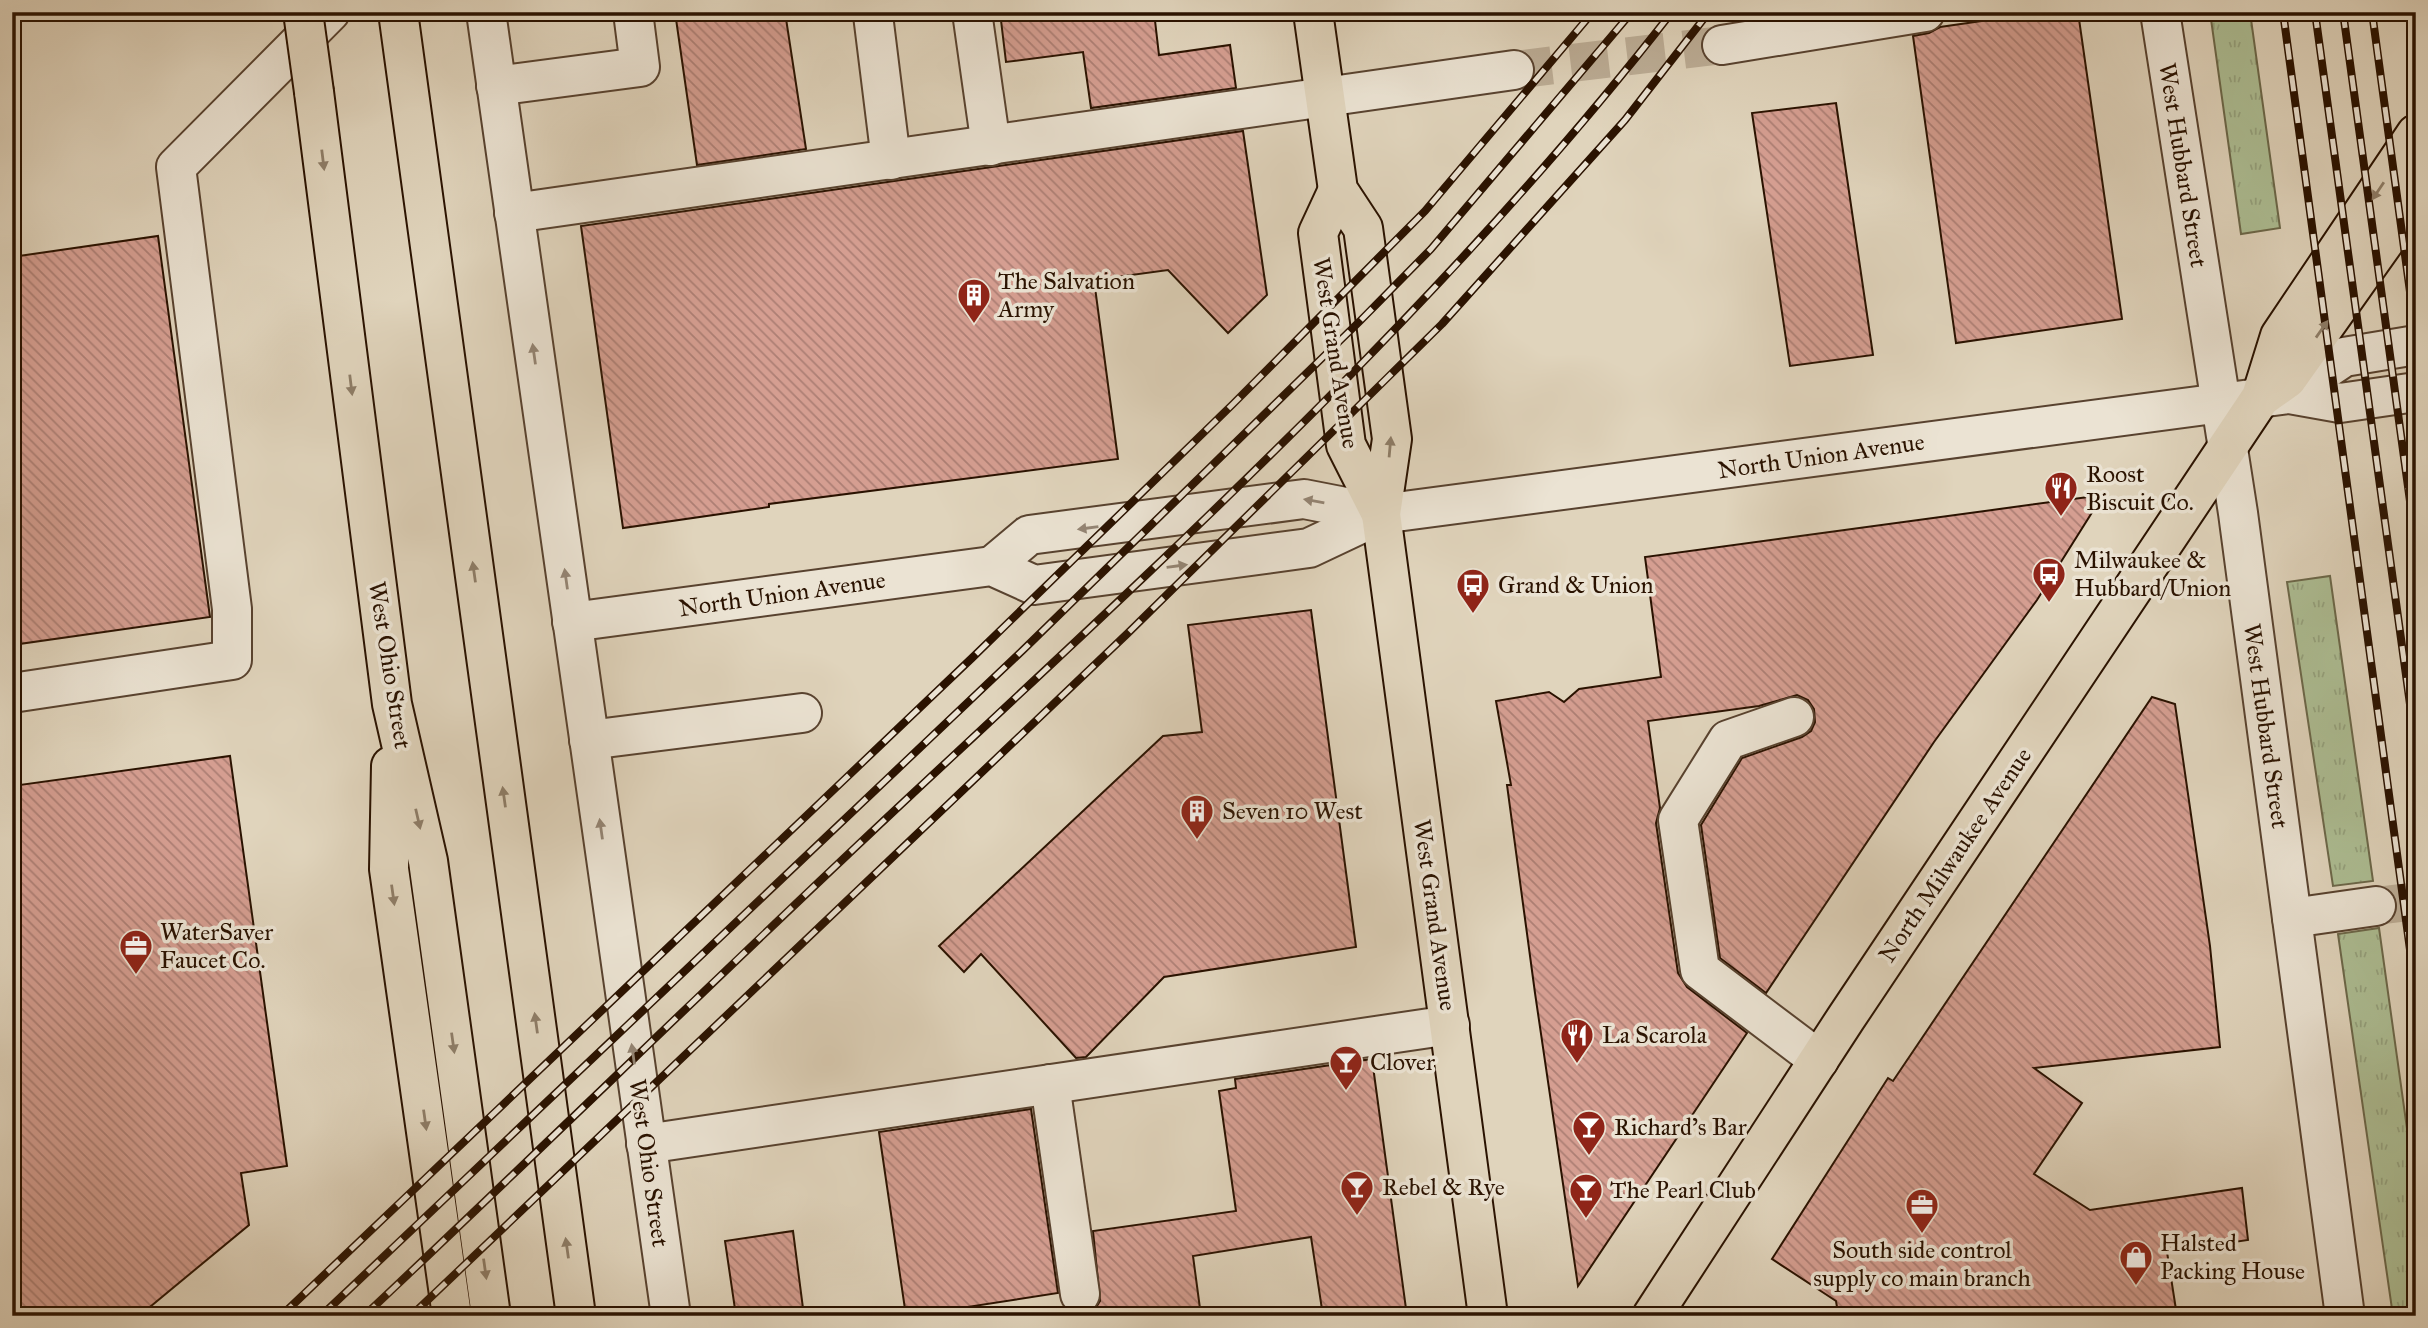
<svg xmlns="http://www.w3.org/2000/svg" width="2428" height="1328" viewBox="0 0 2428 1328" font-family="'IM FELL Great Primer',serif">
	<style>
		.grass { fill: url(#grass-tufts); stroke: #6c684a; stroke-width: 2 }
		.building { fill: url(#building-back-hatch); stroke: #2a1200; stroke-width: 2 }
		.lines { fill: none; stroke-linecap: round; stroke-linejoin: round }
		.minor-tunnel { stroke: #bcad96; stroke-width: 38; stroke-dasharray: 38 19; stroke-linecap: butt }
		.minor-casing { stroke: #58422f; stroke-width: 42 }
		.major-casing { stroke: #2a1200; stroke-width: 42 }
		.highway-casing { stroke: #2a1200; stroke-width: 42 }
		.minor { stroke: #ebe3d3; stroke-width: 38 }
		.major { stroke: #e0d4bc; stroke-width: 38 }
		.highway { stroke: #e0d4bc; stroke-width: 38 }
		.rail-casing { stroke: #2a1200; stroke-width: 8 }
		.rail { stroke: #ebe3d3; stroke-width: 5; stroke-dasharray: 16; stroke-linecap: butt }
		.highway-bridge-casing { stroke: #2a1200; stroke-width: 42; stroke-linecap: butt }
		.highway-bridge { stroke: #e0d4bc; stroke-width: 38 }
		.oneway { fill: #8e7d67 }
		.oneway2 { fill: #948574 }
		.labels { text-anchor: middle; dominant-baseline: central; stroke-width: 7; stroke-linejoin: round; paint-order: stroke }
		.street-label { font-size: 24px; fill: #2a1200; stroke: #ebe3d3 }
		.poi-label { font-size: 24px; fill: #2a1200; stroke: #ebe3d3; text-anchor: start }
	</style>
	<defs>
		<pattern id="grass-tufts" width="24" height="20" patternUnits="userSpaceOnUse" patternTransform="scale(1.75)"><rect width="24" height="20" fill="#adbe94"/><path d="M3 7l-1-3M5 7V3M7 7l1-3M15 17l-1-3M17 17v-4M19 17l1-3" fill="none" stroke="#95a27e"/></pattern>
		<pattern id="building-back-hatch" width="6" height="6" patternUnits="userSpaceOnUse" patternTransform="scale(1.75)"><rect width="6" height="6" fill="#d59e91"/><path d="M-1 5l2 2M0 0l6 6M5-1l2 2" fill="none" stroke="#ad7f74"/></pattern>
	</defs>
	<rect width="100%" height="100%" fill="#e0d4bc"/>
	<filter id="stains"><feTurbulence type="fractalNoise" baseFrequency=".00286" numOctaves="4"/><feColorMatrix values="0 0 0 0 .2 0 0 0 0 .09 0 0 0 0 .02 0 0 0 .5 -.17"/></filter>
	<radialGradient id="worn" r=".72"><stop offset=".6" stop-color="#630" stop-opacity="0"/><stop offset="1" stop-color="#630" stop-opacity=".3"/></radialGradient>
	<g class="grass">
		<path d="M2210,12H2250L2280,228L2241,234Z"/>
		<path d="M2330,576L2373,881L2333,886L2287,582Z"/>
		<path d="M2379,928L2416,1193V1316H2393L2338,934Z"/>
	</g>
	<g class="building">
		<path d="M675,12H785L806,149L697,165Z"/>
		<path d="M1000,12H1154L1159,55L1230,45L1236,88L1091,108L1083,52L1006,62Z"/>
		<path d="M2045,12H2078L2122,319L1956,343L1913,36L1929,33L1940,27Z"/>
		<path d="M1836,103L1873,355L1790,366L1752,113Z"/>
		<path d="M1243,131L1267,295L1228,333L1168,270L1094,280L1118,459L769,504V507L623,528L581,226Z"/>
		<path d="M158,236L210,617L12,645V257Z"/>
		<path d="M2103,495L2037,600L1934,742L1766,993L1720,958L1701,825L1742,758L1802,737L1811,731L1815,722L1814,709L1808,700L1797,695L1759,706L1648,721L1660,808L1656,823L1678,973L1687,987L1747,1033L1578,1286L1535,993L1507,785H1511L1496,701L1549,692L1564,702L1579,689L1661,677L1645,557Z"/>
		<path d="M1311,610L1356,947L1164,977L1086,1057L1076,1058L981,954L964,972L939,946L1163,736L1202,732L1188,625Z"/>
		<path d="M2152,697L2175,704L2210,946L2220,1047L2034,1068L2082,1103L2034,1174L2090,1210L2242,1188L2248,1240L2167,1252L2177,1316H1871L1870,1308L1838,1313L1836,1301L1772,1259L1888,1078L1893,1081Z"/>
		<path d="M230,756L287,1166L241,1173L249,1225L139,1316H12V786Z"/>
		<path d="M1372,1059L1407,1316H1323L1311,1237L1193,1256L1201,1316H1076L1093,1312L1100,1301L1093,1231L1236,1211L1219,1091L1236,1088L1235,1079Z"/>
		<path d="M1031,1109L1058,1293L941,1311V1316H906L879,1132Z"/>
		<path d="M793,1231L804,1316H736L725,1241Z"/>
	</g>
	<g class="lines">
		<g class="minor-tunnel">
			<path d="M1514,70L1722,45"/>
			<path d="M2376,906L2416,901"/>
		</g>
		<defs>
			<g id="minor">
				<path d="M486,12L671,1316"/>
				<path d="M972,12L991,146"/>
				<path d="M2160,12L2238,513L2345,1316"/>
				<path d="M873,15L891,160"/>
				<path d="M1722,45L1925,12"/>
				<path d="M496,86L640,67L633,12"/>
				<path d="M514,213L1514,70"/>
				<path d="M2289,394L2344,357L2416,345"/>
				<path d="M992,566L1029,535L1304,499L1381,514"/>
				<path d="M572,622L992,566L1034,585L1309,548L1381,514L2289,394L2340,403L2416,392"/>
				<path d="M12,693L232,660V609L176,167L330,12"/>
				<path d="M1794,717L1728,740L1678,820L1700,970L1819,1060"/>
				<path d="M589,740L802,713"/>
				<path d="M2292,918L2376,906"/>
				<path d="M1050,1084L1080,1294"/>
				<path d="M646,1144L1450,1025"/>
			</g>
			<g id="major">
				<path d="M1313,12L1338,190L1363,228L1392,439L1381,514L1488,1316"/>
				<path d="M1338,190L1318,233L1346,445L1381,514"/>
				<path d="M2263,396L2287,379L2416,197"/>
				<path d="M1652,1316L1846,1018L2261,397L2280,336L2416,134"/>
			</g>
			<g id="highway">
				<path d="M398,12L576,1316"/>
				<path d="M314,92L392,704L428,861L491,1316"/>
				<path d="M391,766L389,869L452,1316"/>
			</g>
		</defs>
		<use href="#minor" class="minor-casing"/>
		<use href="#major" class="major-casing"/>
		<use href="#highway" class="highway-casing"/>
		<use href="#minor" class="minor"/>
		<use href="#major" class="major"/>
		<use href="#highway" class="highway"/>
		<defs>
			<g id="rail">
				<path d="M2283,12L2416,994"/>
				<path d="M2315,12L2416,748"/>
				<path d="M2343,12L2416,545"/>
				<path d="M2372,12L2416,336"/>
				<path d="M281,1316L972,658L1233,404L1425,211L1593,12"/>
				<path d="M321,1316L1023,650L1360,321L1431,249L1632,12"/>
				<path d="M364,1316C547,1144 726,968 909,797C1174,550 1449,299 1672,12"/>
				<path d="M411,1316L1128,633L1442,324L1625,120L1709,12"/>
			</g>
		</defs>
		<use href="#rail" class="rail-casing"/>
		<use href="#rail" class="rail"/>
		<defs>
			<path id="highway-bridge" d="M303,12L314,92"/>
		</defs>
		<use href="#highway-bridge" class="highway-bridge-casing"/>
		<use href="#highway-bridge" class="highway-bridge"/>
	</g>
	<defs><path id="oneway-solid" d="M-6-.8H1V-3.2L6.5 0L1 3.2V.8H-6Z" transform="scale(1.75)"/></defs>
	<g class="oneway">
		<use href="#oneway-solid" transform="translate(323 160) rotate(83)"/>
		<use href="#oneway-solid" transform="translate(2378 191) rotate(124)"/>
		<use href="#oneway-solid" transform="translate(2322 329) rotate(-55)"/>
		<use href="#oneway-solid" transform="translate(351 385) rotate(83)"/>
		<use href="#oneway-solid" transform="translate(1390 447) rotate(-85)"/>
		<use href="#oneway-solid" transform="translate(474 572) rotate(-98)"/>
		<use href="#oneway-solid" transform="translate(504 797) rotate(-98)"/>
		<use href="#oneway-solid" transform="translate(418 819) rotate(77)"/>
		<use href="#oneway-solid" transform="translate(393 895) rotate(82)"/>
		<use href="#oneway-solid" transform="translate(536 1023) rotate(-98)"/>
		<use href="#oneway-solid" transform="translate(453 1043) rotate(82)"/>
		<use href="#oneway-solid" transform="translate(425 1120) rotate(82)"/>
		<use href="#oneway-solid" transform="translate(567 1248) rotate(-98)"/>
		<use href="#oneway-solid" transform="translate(485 1269) rotate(82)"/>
	</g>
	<g class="oneway2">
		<use href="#oneway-solid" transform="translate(534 354) rotate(-98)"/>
		<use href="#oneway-solid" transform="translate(1314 501) rotate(-170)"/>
		<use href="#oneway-solid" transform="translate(1088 528) rotate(172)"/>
		<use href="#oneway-solid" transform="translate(1177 566) rotate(-8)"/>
		<use href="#oneway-solid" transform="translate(566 579) rotate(-98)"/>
		<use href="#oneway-solid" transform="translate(601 829) rotate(-98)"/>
		<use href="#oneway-solid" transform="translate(633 1054) rotate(-98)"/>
	</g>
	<defs>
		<symbol id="building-pin" viewBox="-11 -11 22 30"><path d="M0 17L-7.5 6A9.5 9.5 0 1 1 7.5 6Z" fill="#8f2418" stroke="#ebe3d3"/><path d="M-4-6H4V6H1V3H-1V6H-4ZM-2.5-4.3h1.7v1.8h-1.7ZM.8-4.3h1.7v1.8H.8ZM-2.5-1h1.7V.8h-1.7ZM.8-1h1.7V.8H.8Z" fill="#fff"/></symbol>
		<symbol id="restaurant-pin" viewBox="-11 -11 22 30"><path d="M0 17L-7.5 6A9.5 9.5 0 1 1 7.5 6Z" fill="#8f2418" stroke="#ebe3d3"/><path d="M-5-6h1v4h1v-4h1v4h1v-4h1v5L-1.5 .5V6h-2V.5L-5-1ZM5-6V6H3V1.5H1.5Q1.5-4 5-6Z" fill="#fff"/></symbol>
		<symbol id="bus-pin" viewBox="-11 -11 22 30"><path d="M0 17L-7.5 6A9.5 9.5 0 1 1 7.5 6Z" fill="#8f2418" stroke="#ebe3d3"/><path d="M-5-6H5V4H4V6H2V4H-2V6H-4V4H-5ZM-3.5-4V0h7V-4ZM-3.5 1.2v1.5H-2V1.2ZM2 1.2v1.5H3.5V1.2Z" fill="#fff"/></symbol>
		<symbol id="office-pin" viewBox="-11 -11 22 30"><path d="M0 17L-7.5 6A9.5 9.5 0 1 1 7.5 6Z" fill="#8f2418" stroke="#ebe3d3"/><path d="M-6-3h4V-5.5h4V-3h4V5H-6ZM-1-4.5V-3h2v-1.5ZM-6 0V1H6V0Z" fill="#fff"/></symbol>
		<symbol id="bar-pin" viewBox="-11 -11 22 30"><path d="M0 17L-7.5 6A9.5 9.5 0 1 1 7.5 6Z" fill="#8f2418" stroke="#ebe3d3"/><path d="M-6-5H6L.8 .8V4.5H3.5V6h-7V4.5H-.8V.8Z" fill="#fff"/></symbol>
		<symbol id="shop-pin" viewBox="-11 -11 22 30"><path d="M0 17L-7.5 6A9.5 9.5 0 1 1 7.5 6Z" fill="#8f2418" stroke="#ebe3d3"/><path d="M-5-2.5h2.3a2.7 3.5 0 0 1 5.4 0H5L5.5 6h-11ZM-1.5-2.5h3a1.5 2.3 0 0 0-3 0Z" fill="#fff"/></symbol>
	</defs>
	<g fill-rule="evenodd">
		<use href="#building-pin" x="955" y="276" width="38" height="52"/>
		<use href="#restaurant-pin" x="2042" y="469" width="38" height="52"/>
		<use href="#bus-pin" x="2030" y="555" width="38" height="52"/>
		<use href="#bus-pin" x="1454" y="566" width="38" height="52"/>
		<use href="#building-pin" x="1178" y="792" width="38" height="52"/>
		<use href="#office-pin" x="117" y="927" width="38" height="52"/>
		<use href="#restaurant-pin" x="1558" y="1016" width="38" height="52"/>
		<use href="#bar-pin" x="1327" y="1043" width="38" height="52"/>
		<use href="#bar-pin" x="1570" y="1108" width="38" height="52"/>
		<use href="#bar-pin" x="1338" y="1168" width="38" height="52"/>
		<use href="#bar-pin" x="1567" y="1171" width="38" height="52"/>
		<use href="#office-pin" x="1903" y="1186" width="38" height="52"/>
		<use href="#shop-pin" x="2117" y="1238" width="38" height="52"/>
	</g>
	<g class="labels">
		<g class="street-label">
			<text transform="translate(2183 165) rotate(81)">West Hubbard Street</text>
			<text transform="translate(1336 353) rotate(81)">West Grand Avenue</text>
			<text transform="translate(1821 456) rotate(-8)">North Union Avenue</text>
			<text transform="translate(782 594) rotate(-8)">North Union Avenue</text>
			<text transform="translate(390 665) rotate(81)">West Ohio Street</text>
			<text transform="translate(2266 726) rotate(82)">West Hubbard Street</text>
			<text transform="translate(1955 855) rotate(-56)">North Milwaukee Avenue</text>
			<text transform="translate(1435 915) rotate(82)">West Grand Avenue</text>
			<text transform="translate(649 1163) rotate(82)">West Ohio Street</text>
		</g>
		<g class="poi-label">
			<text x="998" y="281">The Salvation<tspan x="998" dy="28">Army</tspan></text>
			<text x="2086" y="474">Roost<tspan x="2086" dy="28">Biscuit Co.</tspan></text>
			<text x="2074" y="560">Milwaukee &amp;<tspan x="2074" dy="28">Hubbard/Union</tspan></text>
			<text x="1498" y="585">Grand &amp; Union</text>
			<text x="1222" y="811">Seven 10 West</text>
			<text x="160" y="932">WaterSaver<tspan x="160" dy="28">Faucet Co.</tspan></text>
			<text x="1602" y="1035">La Scarola</text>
			<text x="1370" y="1062">Clover</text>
			<text x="1614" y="1127">Richard's Bar</text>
			<text x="1382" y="1187">Rebel &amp; Rye</text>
			<text x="1610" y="1190">The Pearl Club</text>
			<text x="2160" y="1243">Halsted<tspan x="2160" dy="28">Packing House</tspan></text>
			<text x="1922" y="1250" text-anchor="middle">South side control<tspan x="1922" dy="28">supply co main branch</tspan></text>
		</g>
	</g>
	<rect width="2428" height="1328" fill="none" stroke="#e0d4bc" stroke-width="42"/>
	<rect x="14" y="14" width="2400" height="1300" fill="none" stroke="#2a1200" stroke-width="3.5"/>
	<rect x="21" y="21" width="2386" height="1286" fill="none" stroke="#2a1200" stroke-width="2"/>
	<rect width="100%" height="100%" filter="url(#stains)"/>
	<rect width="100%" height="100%" fill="url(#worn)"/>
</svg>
